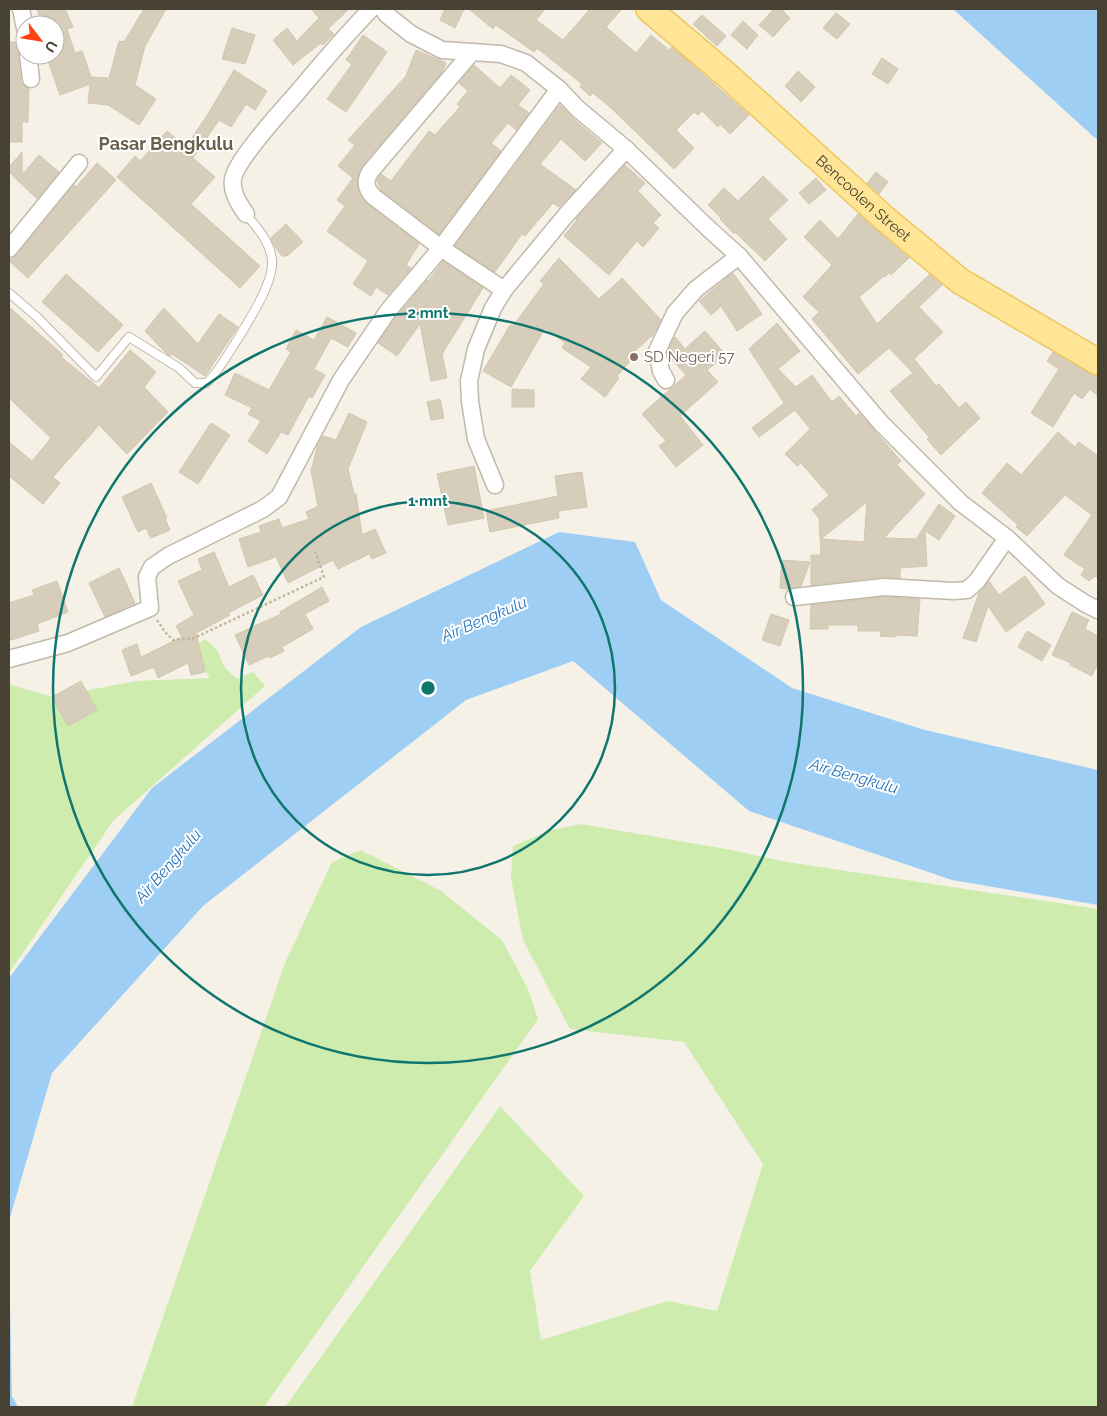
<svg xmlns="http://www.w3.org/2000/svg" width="1107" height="1416" viewBox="0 0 1107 1416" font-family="Raleway,sans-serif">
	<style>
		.green { fill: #cdecad }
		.water { fill: #9fcef5 }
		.building { fill: #d7cdbb; stroke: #d2c6ae; fill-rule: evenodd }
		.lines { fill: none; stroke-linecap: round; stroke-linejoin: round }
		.lane-casing { stroke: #c1b9a9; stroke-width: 10 }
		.street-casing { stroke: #c1b9a9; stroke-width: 19 }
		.primary-casing { stroke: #ecc75d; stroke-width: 28 }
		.path { stroke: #c4b699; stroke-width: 2.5; stroke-dasharray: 2.5 2.5; stroke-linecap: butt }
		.lane { stroke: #fff; stroke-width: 8 }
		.street { stroke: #fff; stroke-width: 16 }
		.primary { stroke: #ffe595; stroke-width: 25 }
		.ring { fill: none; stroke: #0f766e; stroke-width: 2.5 }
		.education-dot { fill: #8d6e63; stroke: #fff; stroke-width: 2 }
		.labels { text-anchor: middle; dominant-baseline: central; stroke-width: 4; stroke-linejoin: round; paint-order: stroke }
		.street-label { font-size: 15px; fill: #484235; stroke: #fff }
		.education-label { font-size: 15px; fill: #785e54; stroke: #fff; text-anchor: start }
		.water-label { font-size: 16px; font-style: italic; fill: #2676bc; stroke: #fff }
		.quarter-label { font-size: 18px; font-weight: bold; fill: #6c604c; stroke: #fff }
		.centre { fill: #0f766e; stroke: #fff; stroke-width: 2.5 }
		.ring-label { font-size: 15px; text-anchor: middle; font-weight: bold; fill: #0f766e; stroke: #fff; stroke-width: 4; stroke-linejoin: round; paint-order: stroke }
	</style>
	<rect width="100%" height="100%" fill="#f5f1e7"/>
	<g class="green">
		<path d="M205,639L217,650L225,668L237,679L253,672L265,686L113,821L9,973V684L52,697L137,681L210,678L198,661V644Z"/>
		<path d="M581,824L726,849L787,862L1098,909V1407H285L500,1106L584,1196L530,1271L541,1340L668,1301L717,1311L763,1164L684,1042L570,1029L523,940L511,878L513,846L551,830Z"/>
		<path d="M361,850L441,891L502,940L528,989L538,1019L264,1407H132L285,963L332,862Z"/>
	</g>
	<g class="water">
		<path d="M953,9H1098V140L1094,137Z"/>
		<path d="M559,532L635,542L661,600L792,688L925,730L1098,770V905L952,880L749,811L573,661L466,700L203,906L52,1073L9,1221V978L152,788L361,627Z"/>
		<path d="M9,1256L12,1396L18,1407H9Z"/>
	</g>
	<g class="building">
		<path d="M37,9H65L73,27L67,29L75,53L82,51L91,77L109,78L119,41L124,42L144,9H166L145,46L135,85L156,99L139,125L108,105L88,103L90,84L60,95L46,55H55V25H43Z"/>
		<path d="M311,9H349L328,29L334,34L323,45L321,43L293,65L273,40L287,28L297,41L319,18Z"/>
		<path d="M445,9H464L455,28L440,20Z"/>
		<path d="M469,9H545L536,20L563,40L590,9H622L606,27L636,53L651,35L669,50L672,47L749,115L730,134L720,124L718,127L702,111L698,115L694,112L676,130L694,148L674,169L610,107L593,93L590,96L580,87L582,84L537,48L534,52L496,25L493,29Z"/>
		<path d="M774,9H781L790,18L773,37L759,25Z"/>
		<path d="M836,13L850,24L837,39L823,28Z"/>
		<path d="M702,15L726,36L717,46L693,24Z"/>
		<path d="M743,21L758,35L747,49L731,35Z"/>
		<path d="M232,28L255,35L245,64L222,59Z"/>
		<path d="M363,35L387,52L346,112L327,99L352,64L346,60Z"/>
		<path d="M9,42H22V47L18,56L21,83L29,89L28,122H22V142H9Z"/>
		<path d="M416,50L446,63L442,72L362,166L358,176L357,183L359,193L367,204L419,244L406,265L411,268L388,295L376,287L371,296L353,284L368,261L327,231L345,206L337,200L353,178L338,166L355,145L348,140L406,76Z"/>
		<path d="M882,58L898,69L888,84L872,74Z"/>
		<path d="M474,65L500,88L511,75L530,90L518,105L529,113L516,130L508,123L491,143L501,151L439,234L381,190L377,181L381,174L391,181L429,131L435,135L460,107L457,104L468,91L459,83Z"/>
		<path d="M234,70L267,91L255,110L246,104L231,127L219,120L193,158L215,177L191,204L260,266L240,288L117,177L135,156L140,161L167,131L186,147L208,114Z"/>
		<path d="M798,71L815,87L801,102L785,86Z"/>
		<path d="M560,105L578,123L602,143L585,161L561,139L540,164L576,190L559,207L553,203L525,236L522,234L495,272L455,246Z"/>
		<path d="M22,152V175L39,155L59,172L37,199L9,172V167Z"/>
		<path d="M97,163L116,180L28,278L9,261L17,255L74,185L76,187Z"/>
		<path d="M625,165L645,183L638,191L661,215L653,223L659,228L643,247L637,241L609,275L564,236L577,220L576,219Z"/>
		<path d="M876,172L888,182L879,194L867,183Z"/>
		<path d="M763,176L788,200L768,219L787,239L765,261L735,232L734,234L720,219L721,218L708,205L724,188L738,201Z"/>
		<path d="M816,178L826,190L809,204L799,193Z"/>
		<path d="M858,214L909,258L891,275L889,273L885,277L884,276L859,297L877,324L930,274L942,285L919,307L943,332L914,359L936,386L939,384L959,408L966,402L980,418L941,455L927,439L929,437L890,391L913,373L889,348L858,374L812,319L819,312L803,297L832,265L804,237L820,220L838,239Z"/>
		<path d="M286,224L303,242L287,256H282L275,247L271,238Z"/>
		<path d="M559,258L599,299L622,278L661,320L652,337L651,336L630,356L632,359L617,376L619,378L605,397L581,379L591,367L562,348L565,343L545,328L511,387L483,371L510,325L513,326L544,284L540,281Z"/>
		<path d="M443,261L483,288L442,354L447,378L431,381L420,324L397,356L378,343L396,317L427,280L428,281Z"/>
		<path d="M733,273L762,314L737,331L721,306L711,315L699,301Z"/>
		<path d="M66,274L123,325L98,352L42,302Z"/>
		<path d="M9,307L63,355L61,357L99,388L130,350L156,372L144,387L168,412L127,454L99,425L53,477L60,483L43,504L9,476V442L32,461L51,438L9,398Z"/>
		<path d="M164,308L198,344L219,314L238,327L205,376L172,354L170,356L166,353L145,331Z"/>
		<path d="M327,317L356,333L348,347L331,338L314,369L325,375L312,398L309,396L288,435L281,432L267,454L248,441L261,421L248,414L252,408L225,395L235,373L269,390L291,352L286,349L296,330L314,340Z"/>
		<path d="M777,323L800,351L778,369L796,387L812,375L832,402L839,396L856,416L859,413L901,461L897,465L925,494L884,538L916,539L939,504L955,516L939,540L925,531L927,566L900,568V578L883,577L811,585V555H821L819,518L812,510L829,495L801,463L797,466L785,454L810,429L795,410L759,437L752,428L784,403L749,349ZM867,502L864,542L821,539Z"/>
		<path d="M705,331L726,355L707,370L718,382L680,416L703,445L676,467L659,446L666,441L642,414L686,375L668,355L667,352L675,337L685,349Z"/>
		<path d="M1053,352L1091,374L1098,376V396L1090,389L1082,399L1074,393L1053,427L1031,413L1059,369L1047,361Z"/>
		<path d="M512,389L534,390V407H512Z"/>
		<path d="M440,399L444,418L431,420L427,402Z"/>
		<path d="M349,413L367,422L348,469L354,494H356L362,535L375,529L386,553L372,559L369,554L338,569L333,560L288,583L276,557L248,567L239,539L261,532L259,526L279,519L282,528L309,519L306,512L318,506L311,471L318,444L323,436L336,440Z"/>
		<path d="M211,423L230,435L198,484L179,472Z"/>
		<path d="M1058,432L1075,447L1079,442L1098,456V578L1095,576L1089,581L1081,575L1085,569L1064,555L1096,509L1092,515L1065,495L1027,536L1016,527L1018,525L982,493L1007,463L1021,475Z"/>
		<path d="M474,466L484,518L448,525L437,474Z"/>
		<path d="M582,472L587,507L558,511L559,518L490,532L486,511L558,496L555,476Z"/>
		<path d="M151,483L167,518L165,519L170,530L151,538L146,528L138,532L122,497Z"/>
		<path d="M214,552L229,587L253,575L263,595L228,613L230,615L196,633L205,672L191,675L188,663L158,678L154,667L131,676L122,650L137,644L141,657L182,637L176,626L194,615L178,581L202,570L198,559Z"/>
		<path d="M782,560L810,562L801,586L788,589L780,588Z"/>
		<path d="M119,568L135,603L105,617L89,583Z"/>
		<path d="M1025,576L1045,604L1006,632L988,606L976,642L963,638L979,593L989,581L999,595Z"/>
		<path d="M57,581L68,612L37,624L39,631L11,640L9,633V603L34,595L32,590Z"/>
		<path d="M322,587L329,601L305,614L313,629L282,647L284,651L270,658L269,656L249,665L235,635L281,614L280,612Z"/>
		<path d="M884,597L920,599L917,636L896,635V637L880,636L881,631H858V625H828V629H810L811,605Z"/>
		<path d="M1072,612L1089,620L1085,629L1098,636V663L1092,676L1070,665L1071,663L1052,655Z"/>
		<path d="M771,614L789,620L780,646L762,640Z"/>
		<path d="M1027,631L1051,645L1042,661L1018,647Z"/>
		<path d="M81,681L97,710L68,726L52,697Z"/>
	</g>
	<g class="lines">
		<defs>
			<path id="lane" d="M9,293L37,317L96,377L129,337L179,368L195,383H206C217,376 259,305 265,290C269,280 273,270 272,260C270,241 257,228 246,214"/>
			<g id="street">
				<path d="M21,9L25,28"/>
				<path d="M383,9L387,15L411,34L442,50L501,54L526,63L559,89L578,109L626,149L709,229L739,256L881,423L961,503L1007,538L1058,586L1086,604L1098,610"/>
				<path d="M472,52L370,172C364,182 366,189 374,197L441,248L504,290"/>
				<path d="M28,55L31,79"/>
				<path d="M246,214C239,204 231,192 233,179C236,160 283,109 297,93C321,64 345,36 371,9"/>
				<path d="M9,249L79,163"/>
				<path d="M666,380L661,371L657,351L675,313L696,289L739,256"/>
				<path d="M495,485L476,439L470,401L469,381L476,349L493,308L504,290L566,215L626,149"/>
				<path d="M794,597L884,587L953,591L967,590L977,581L1007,538"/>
				<path d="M9,659L68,643L150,608L147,577L152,567L168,556L263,509L279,497L341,380L388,311L441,248L559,89"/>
			</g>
			<g id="primary">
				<path id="s1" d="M649,9L729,77L884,218L960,281L1098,362"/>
			</g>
		</defs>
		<use href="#lane" class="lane-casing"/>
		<use href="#street" class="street-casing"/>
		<use href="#primary" class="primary-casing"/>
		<path class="path" d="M157,620L165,632L173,640L194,638L324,577L315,551"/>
		<use href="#lane" class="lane"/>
		<use href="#street" class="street"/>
		<use href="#primary" class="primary"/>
	</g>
	<g class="ring">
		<circle cx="428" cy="688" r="187"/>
		<circle cx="428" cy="688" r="375"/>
	</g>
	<circle class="education-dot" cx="634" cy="357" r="5"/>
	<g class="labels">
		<g class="street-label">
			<text stroke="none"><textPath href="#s1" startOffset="286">Bencoolen Street</textPath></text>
		</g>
		<g class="education-label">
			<text x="644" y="357">SD Negeri 57</text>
		</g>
		<g class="water-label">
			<text transform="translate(484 619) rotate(-23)">Air Bengkulu</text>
			<text transform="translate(854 776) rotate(16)">Air Bengkulu</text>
			<text transform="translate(168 866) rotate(-49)">Air Bengkulu</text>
		</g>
		<g class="quarter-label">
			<text x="166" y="143">Pasar Bengkulu</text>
		</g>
	</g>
	<circle cx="428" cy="688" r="8" class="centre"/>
	<g class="ring-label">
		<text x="428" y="318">2 mnt</text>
		<text x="428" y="506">1 mnt</text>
	</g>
	<rect width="1107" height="1416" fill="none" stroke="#484235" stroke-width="20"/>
	<g transform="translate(40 40) rotate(121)"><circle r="24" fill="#ffffff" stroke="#b6b3ae"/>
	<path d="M0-4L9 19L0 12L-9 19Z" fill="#ff4113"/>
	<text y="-8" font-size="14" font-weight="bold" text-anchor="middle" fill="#484235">U</text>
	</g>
</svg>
